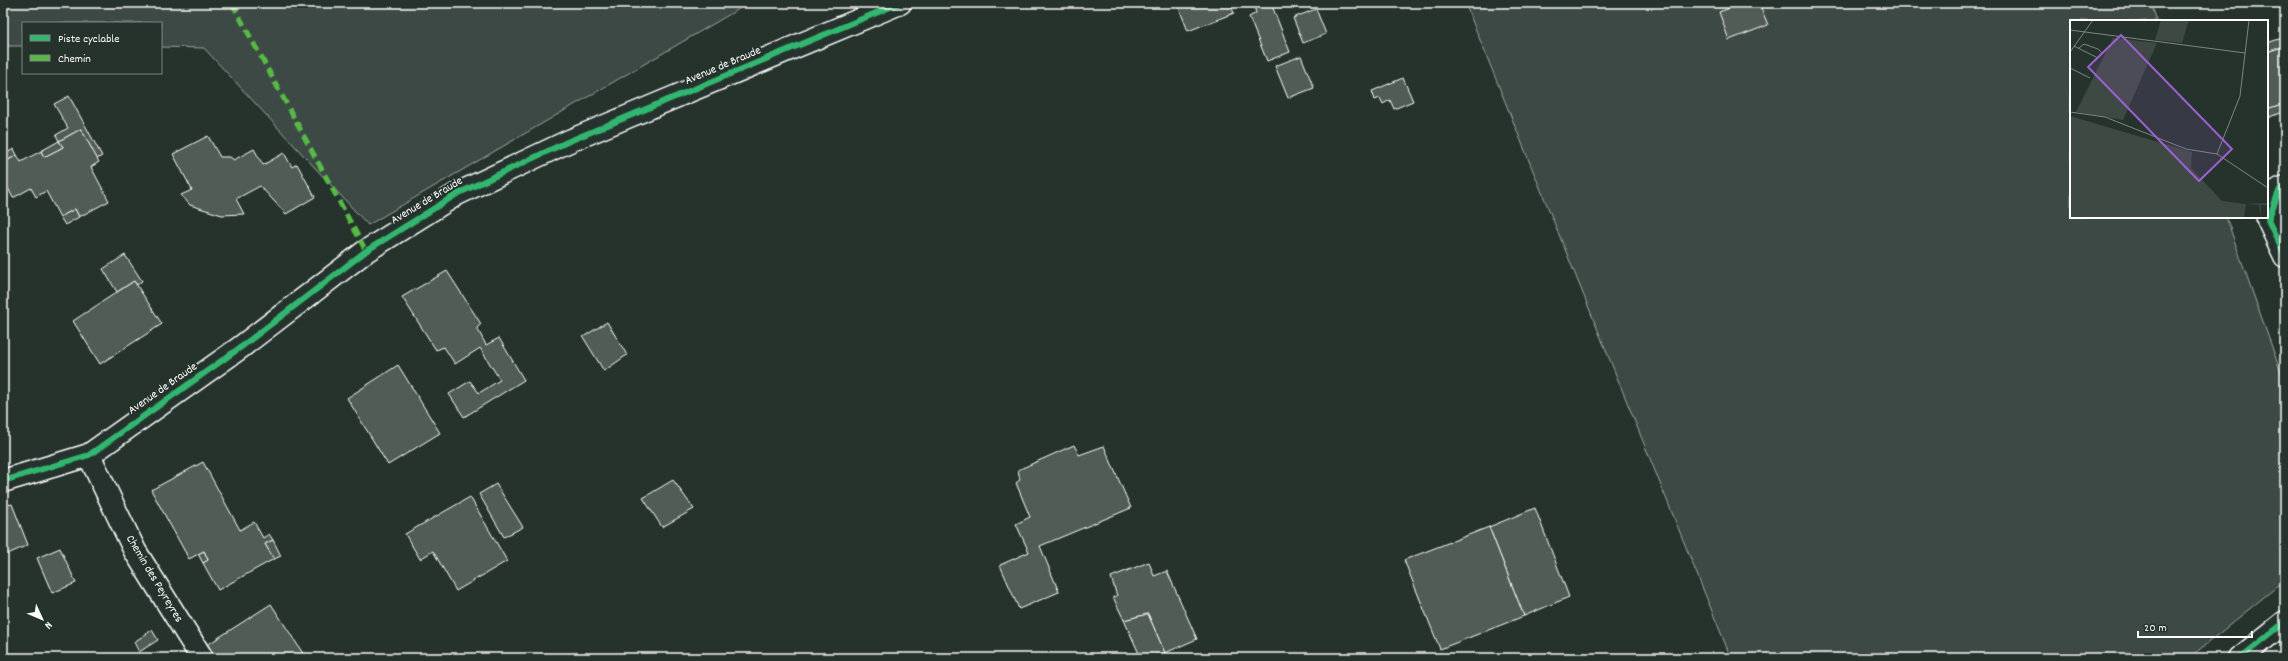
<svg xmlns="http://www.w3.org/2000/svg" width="2288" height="661" viewBox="0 0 2288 661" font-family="Dekko,sans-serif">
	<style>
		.green { fill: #3e4944; stroke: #9ea4a2 }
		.building { fill: #515c57; stroke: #fff }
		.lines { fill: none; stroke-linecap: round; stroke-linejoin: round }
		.minor-casing { stroke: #fff; stroke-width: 25 }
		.tertiary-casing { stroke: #fff; stroke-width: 25 }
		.minor { stroke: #26332d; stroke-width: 22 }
		.tertiary { stroke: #26332d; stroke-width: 22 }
		.quiet { stroke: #58b947; stroke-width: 5; stroke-dasharray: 10 5; stroke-linecap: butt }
		.cycleway-casing { stroke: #26332d; stroke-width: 8 }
		.cycleway { stroke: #33b770; stroke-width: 6 }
		.labels { text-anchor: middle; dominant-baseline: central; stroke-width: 4; stroke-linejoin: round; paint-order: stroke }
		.street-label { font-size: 12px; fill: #fff; stroke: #26332d }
		.inset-road { fill: none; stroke: #7d8581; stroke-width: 1 }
		.view { fill: #9c61cf; fill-opacity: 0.15; stroke: #9c61cf; stroke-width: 2 }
		.inset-edge { fill: none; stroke: #fff; stroke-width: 2 }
	</style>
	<rect width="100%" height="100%" fill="#26332d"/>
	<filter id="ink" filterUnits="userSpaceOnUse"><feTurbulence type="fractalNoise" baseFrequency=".025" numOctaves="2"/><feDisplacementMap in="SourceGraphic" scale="8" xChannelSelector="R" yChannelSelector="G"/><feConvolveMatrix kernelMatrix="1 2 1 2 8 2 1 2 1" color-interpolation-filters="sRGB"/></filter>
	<g filter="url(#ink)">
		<g class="green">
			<path d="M3,3H749L368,225L204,48L161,47V23H23V46H3Z"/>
			<path d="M1465,3H2151L2157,21H2071V217H2226L2285,384V580L2189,658H1731Z"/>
		</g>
		<g class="building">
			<path d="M1177,3H1230L1234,13L1188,31Z"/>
			<path d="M1253,3H1271L1290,52L1267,61L1249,17L1256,13Z"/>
			<path d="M1743,3H1759L1768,25L1729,40L1719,12Z"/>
			<path d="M1316,9L1326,34L1303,43L1293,18Z"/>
			<path d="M2285,37V46L2267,52V43Z"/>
			<path d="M2285,46V103L2267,109V52Z"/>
			<path d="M1301,56L1314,88L1288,98L1275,66Z"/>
			<path d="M1403,78L1413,101L1394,109L1390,100L1383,104L1380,98L1375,100L1372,91Z"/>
			<path d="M69,96L102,156L97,159L81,129L59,141L56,135L68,128L54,104Z"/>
			<path d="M2285,103V111L2267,118V109Z"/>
			<path d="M81,129L99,162L91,167L109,201L79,217L75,209L60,217L46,191L36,197L31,188L13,198L3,178V163L17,155L21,162L41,151L44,157L63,147L59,141Z"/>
			<path d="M208,136L220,157H230L234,160L254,149L263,165L284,153L292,167L297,164L315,197L286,214L260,186L236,199L244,214L222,215L190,205L181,195L192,190L173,154Z"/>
			<path d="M59,141L63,147L44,157L41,151Z"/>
			<path d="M14,149L17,155L3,163V155Z"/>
			<path d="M75,209L79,217L65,225L60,217Z"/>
			<path d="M125,255L142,281L137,285L134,281L117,292L103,269Z"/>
			<path d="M447,271L481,324L477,328L486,345L499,338L524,380L464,417L449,394L470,381L479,393L500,380L480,348L455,364L444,347L436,350L402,297Z"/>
			<path d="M134,281L162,324L100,364L73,321Z"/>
			<path d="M607,322L627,355L604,371L583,337Z"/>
			<path d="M398,365L440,433L388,465L347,398Z"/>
			<path d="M1074,445L1079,455L1104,446L1131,508L1040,546L1059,592L1019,609L1000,565L1029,552L1016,524L1030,517L1016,483L1020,480L1018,470Z"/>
			<path d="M203,462L240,530L254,522L263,538L269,534L273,540L265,544L274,559L218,590L203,563L208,560L204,551L189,559L151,490Z"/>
			<path d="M673,480L694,509L662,527L643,498Z"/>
			<path d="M496,484L523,527L504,537L479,494Z"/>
			<path d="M470,497L507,561L456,591L433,551L420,559L405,534Z"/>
			<path d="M12,504L28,545L3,556V506Z"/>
			<path d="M1535,508L1569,597L1524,616L1489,527Z"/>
			<path d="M1489,527L1524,616L1440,649L1404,560Z"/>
			<path d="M273,540L281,556L274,559L265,544Z"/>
			<path d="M60,548L76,583L52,593L37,558Z"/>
			<path d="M204,551L208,560L203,563L198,554Z"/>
			<path d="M1149,562L1154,576L1167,571L1197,639L1165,653L1148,614L1124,620L1113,597L1117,596L1111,577Z"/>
			<path d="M271,604L306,658H216L207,645Z"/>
			<path d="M1148,614L1165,653L1151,658H1141L1124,620Z"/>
			<path d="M152,630L158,640L139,652L134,642Z"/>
		</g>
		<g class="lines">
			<defs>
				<g id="minor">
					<path d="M2285,187L2280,189L2268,220L2285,256"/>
					<path d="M89,455L135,551L202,658"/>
					<path d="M2240,658L2285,622"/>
				</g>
				<path id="tertiary" d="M3,481L89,455L241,347L366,251L457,194L567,142L900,3"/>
			</defs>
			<use href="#minor" class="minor-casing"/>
			<use href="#tertiary" class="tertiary-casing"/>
			<use href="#minor" class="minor"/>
			<use href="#tertiary" class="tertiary"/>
			<path class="quiet" d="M232,3L366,251"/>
			<defs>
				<g id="cycleway">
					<path d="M2285,187L2280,189L2268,220L2285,256"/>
					<path d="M3,481L89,455L241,347L366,251L457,194L567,142L900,3"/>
					<path d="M2240,658L2285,622"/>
				</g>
			</defs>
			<use href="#cycleway" class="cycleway-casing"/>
			<use href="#cycleway" class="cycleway"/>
		</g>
	</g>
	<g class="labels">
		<g class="street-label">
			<text transform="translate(723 66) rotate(-23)">Avenue de Braude</text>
			<text transform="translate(427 201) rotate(-31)">Avenue de Braude</text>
			<text transform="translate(163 389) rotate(-35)">Avenue de Braude</text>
			<text transform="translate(154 579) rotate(59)">Chemin des Peyreyres</text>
		</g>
	</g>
	<g transform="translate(2070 20)">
		<rect width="198" height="198" fill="#26332d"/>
		<path d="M91,0H119L112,23L85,20ZM43,18L87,23L53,100L6,92ZM0,96L122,132L121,148L152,181L175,184L198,183V185H191V198L189,185L176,184L174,198H0Z" fill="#3e4944"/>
		<path class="inset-road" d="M0,10L175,33M4,26L28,38L32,33L28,29L14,24L9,28M0,32L23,0M0,48L20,58M0,92L35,97L116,129L147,134L198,168M147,134L170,76L179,0"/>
		<path class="view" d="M51,15L162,129L129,161L18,47Z"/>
		<rect width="198" height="198" class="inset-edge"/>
	</g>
	<rect width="2288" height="661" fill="none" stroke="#26332d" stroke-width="16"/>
	<rect x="8" y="8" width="2272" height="645" fill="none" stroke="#fff" stroke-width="1.5" filter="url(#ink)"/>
	<rect x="22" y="22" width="140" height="52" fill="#26332d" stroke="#7d8581"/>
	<rect x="30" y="35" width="20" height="6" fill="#33b770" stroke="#7d8581"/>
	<text x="58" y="42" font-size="12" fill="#ffffff">Piste cyclable</text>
	<rect x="30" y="55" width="20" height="6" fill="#58b947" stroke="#7d8581"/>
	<text x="58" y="62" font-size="12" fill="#ffffff">Chemin</text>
	<g transform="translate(42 619) rotate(134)" stroke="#26332d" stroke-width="3" paint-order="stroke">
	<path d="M0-3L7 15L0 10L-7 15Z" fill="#ffffff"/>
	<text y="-6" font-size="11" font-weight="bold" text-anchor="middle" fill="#ffffff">N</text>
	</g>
	<path d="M2138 631v6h114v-6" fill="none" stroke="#ffffff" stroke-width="2"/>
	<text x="2144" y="631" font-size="12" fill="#ffffff" stroke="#26332d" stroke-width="3" paint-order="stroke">20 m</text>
</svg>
